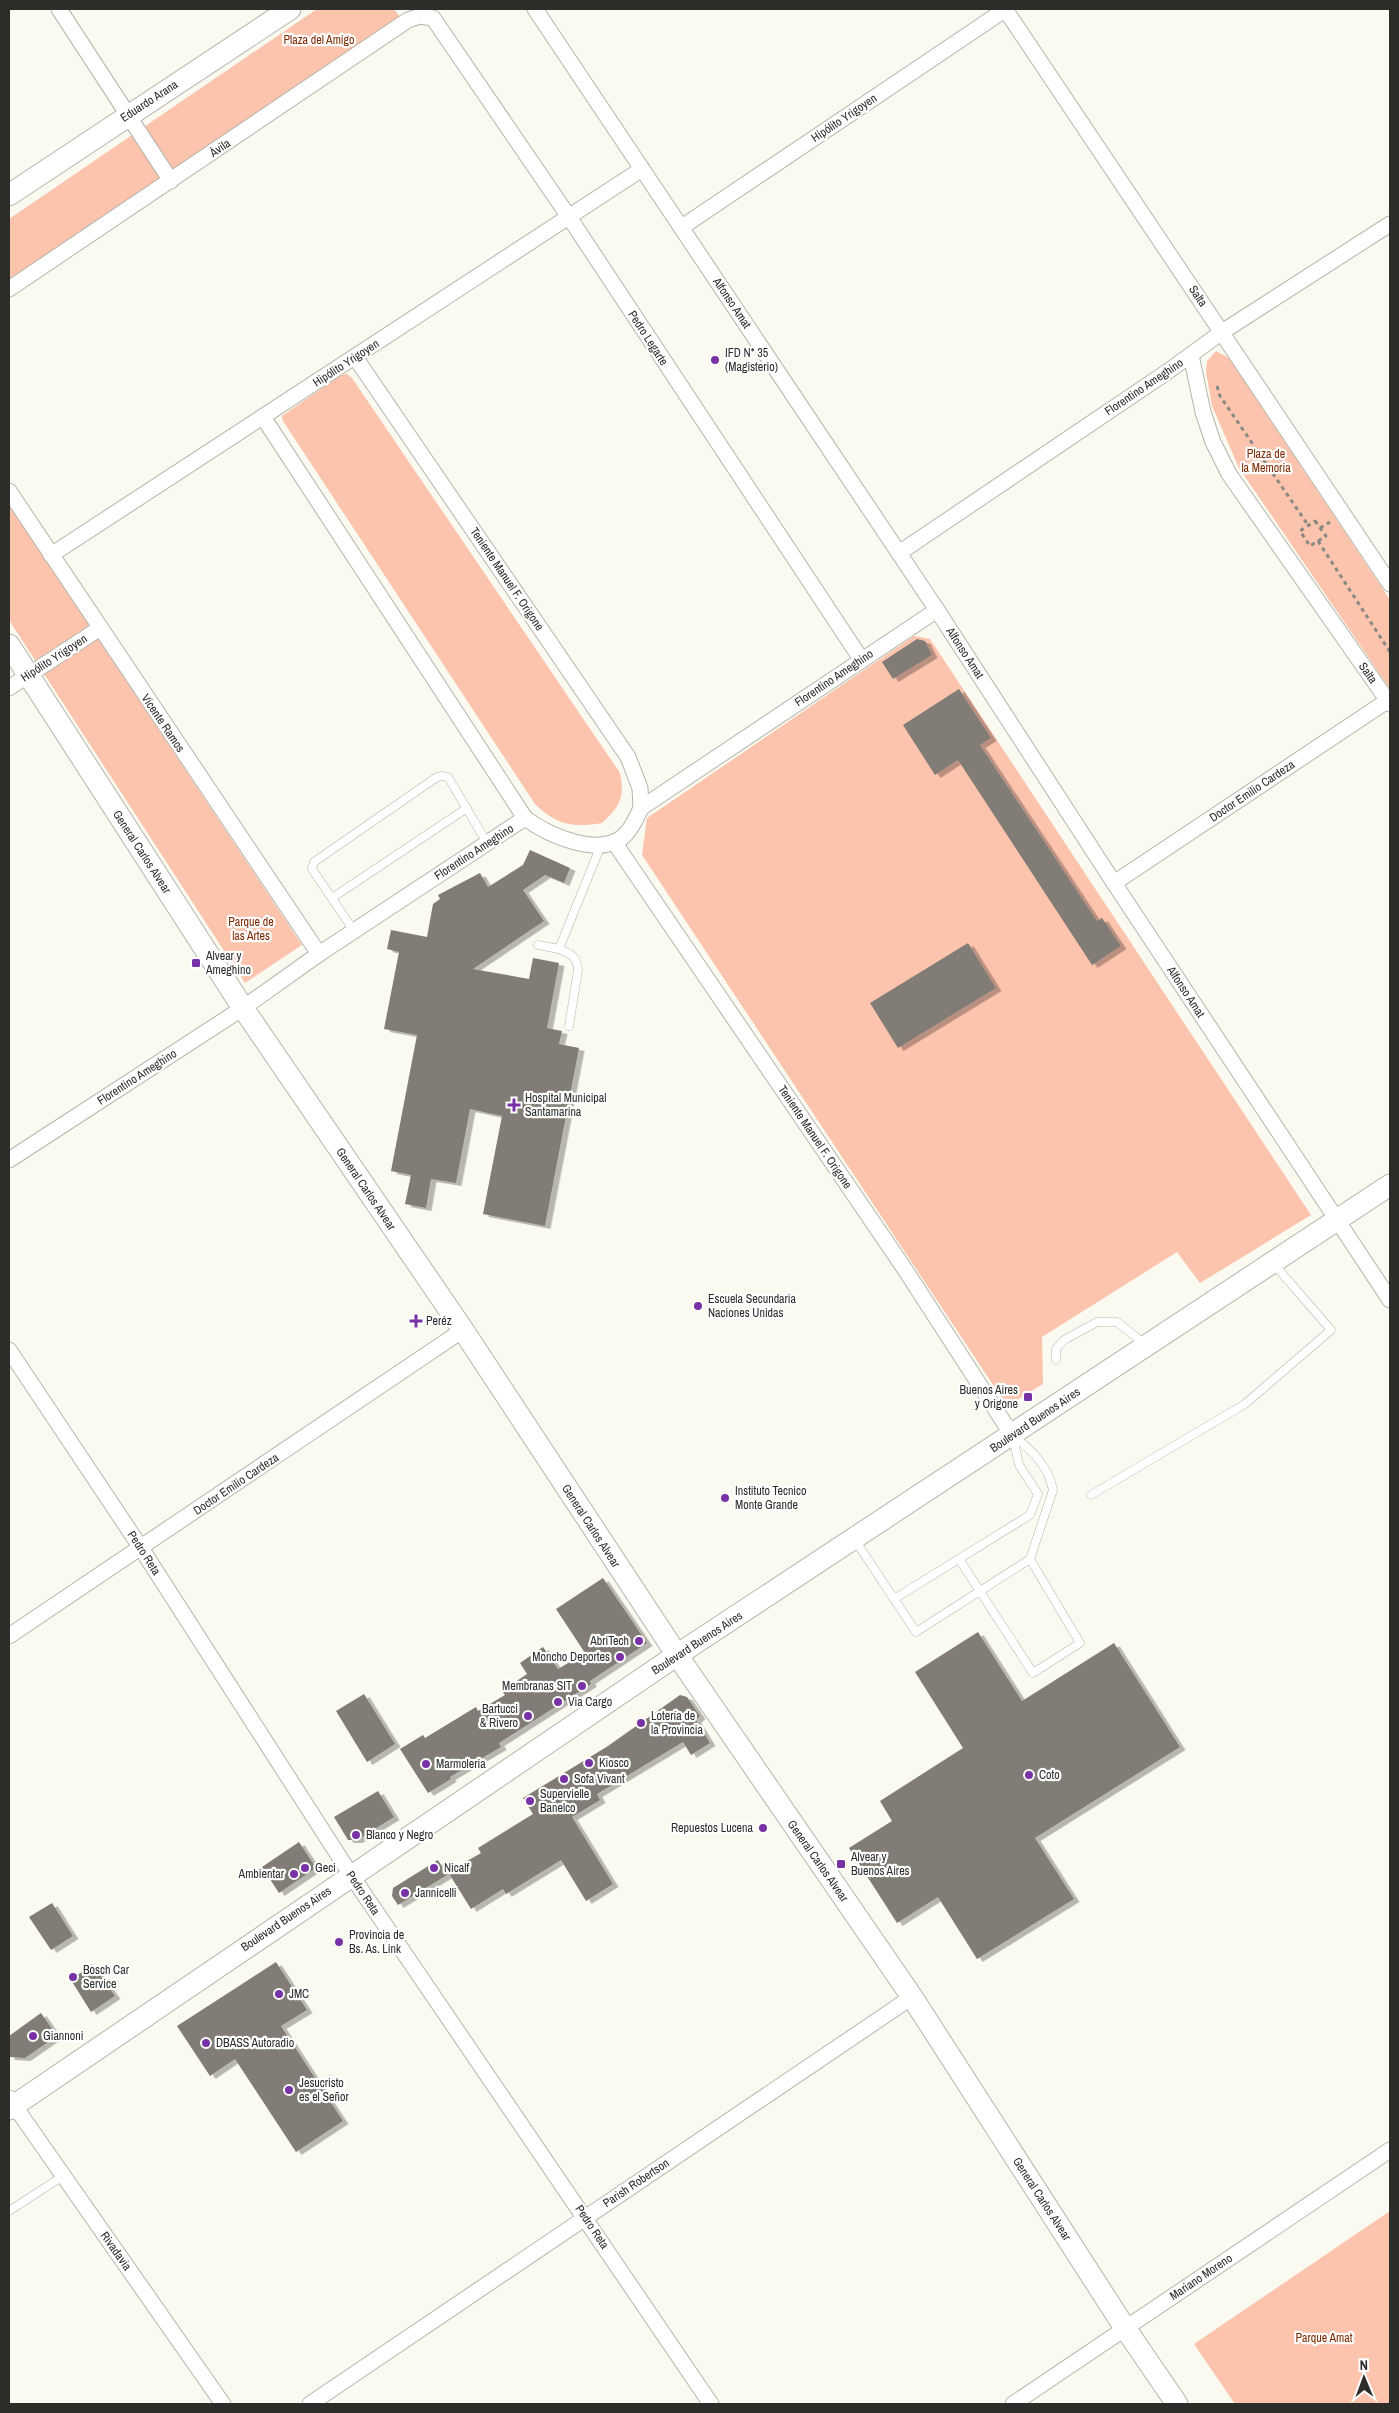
<svg xmlns="http://www.w3.org/2000/svg" width="1399" height="2413" viewBox="0 0 1399 2413" font-family="'Archivo Narrow',sans-serif">
	<style>
		.green { fill: #fcc3ad }
		.building { fill: #817b74; filter: url(#shadow) }
		.lines { fill: none; stroke-linecap: round; stroke-linejoin: round }
		.lane-casing { stroke: #b6b5ac; stroke-width: 9 }
		.street-casing { stroke: #b6b5ac; stroke-width: 17 }
		.secondary-casing { stroke: #b6b5ac; stroke-width: 23 }
		.path { stroke: #898983; stroke-width: 3; stroke-dasharray: 4 4; stroke-linecap: butt }
		.lane { stroke: #fff; stroke-width: 8 }
		.street { stroke: #fff; stroke-width: 15 }
		.secondary { stroke: #fff; stroke-width: 21 }
		.poi-dot { fill: #7832a6; stroke: #fff; stroke-width: 2 }
		.labels { text-anchor: middle; dominant-baseline: central; stroke-width: 4.5; stroke-linejoin: round; paint-order: stroke }
		.park-label { font-size: 12px; fill: #7d2900; stroke: #fff }
		.street-label { font-size: 12px; fill: #2c2c29; stroke: #fff }
		.poi-label { font-size: 12px; fill: #2c2c29; stroke: #fff; text-anchor: start }
	</style>
	<defs>
		<filter id="shadow"><feDropShadow dx="5.5" dy="3" stdDeviation="0" flood-color="#0004"/></filter>
	</defs>
	<rect width="100%" height="100%" fill="#fafaf0"/>
	<g class="green">
		<path d="M317,9H394L400,17L9,281V219Z"/>
		<path d="M1216,351L1229,358L1390,600V689L1239,468L1212,406L1206,372L1207,361Z"/>
		<path d="M347,374L352,378L620,773C625,798 620,806 602,823C573,828 556,825 535,804L283,421L282,416L341,375Z"/>
		<path d="M9,505L302,945L245,983L9,620Z"/>
		<path d="M914,636L930,639L1311,1215L1200,1283L1177,1252L1042,1337L1043,1384L1007,1406L642,855L647,818Z"/>
		<path d="M1390,2211V2404H1235L1194,2344Z"/>
	</g>
	<g class="building">
		<path d="M917,639L925,641L932,655L893,679L882,662Z"/>
		<path d="M959,689L991,738L980,745L1097,921L1102,918L1121,946L1092,965L958,760L935,775L903,725Z"/>
		<path d="M530,850L570,868L564,883L545,875L523,890L544,921L473,969L529,979L533,958L559,963L547,1028L562,1031L559,1044L579,1048L545,1226L483,1214L502,1116L470,1109L456,1183L431,1179L426,1208L405,1204L411,1175L391,1171L417,1035L384,1029L399,952L387,949L391,930L427,937L433,904L440,899L438,895L480,873L488,887L523,865Z"/>
		<path d="M968,943L996,988L898,1048L870,1003Z"/>
		<path d="M603,1578L647,1643L590,1681L591,1684L499,1743L501,1747L450,1777L451,1779L428,1793L400,1749L423,1735L425,1738L476,1707L478,1711L505,1695L502,1691L527,1674L520,1663L543,1647L558,1669L585,1653L556,1609Z"/>
		<path d="M978,1632L1022,1701L1114,1643L1180,1747L1035,1838L1074,1899L977,1959L938,1897L897,1923L849,1848L892,1821L880,1801L963,1748L915,1672Z"/>
		<path d="M364,1694L395,1744L367,1762L336,1711Z"/>
		<path d="M680,1695L687,1697L700,1716L696,1720L710,1743L691,1755L683,1742L597,1794L600,1800L572,1817L613,1884L586,1901L561,1860L506,1894L503,1889L471,1909L448,1872L481,1853L478,1848L533,1814L523,1798L608,1746Z"/>
		<path d="M378,1791L394,1817L357,1840H348L334,1817Z"/>
		<path d="M299,1842L316,1868L279,1893L262,1867Z"/>
		<path d="M438,1860L447,1875L398,1905L392,1896L393,1888Z"/>
		<path d="M52,1903L73,1936L51,1950L29,1917Z"/>
		<path d="M276,1962L307,2010L281,2026L343,2121L296,2152L235,2059L210,2076L177,2026Z"/>
		<path d="M92,1964L115,1996L91,2012L71,1980Z"/>
		<path d="M41,2013L57,2036L25,2058L9,2057V2036Z"/>
	</g>
	<g class="lines">
		<defs>
			<g id="lane">
				<path d="M332,898L467,808"/>
				<path d="M354,931L312,869L314,862L437,777L442,776L448,777L487,843"/>
				<path d="M538,945L559,949"/>
				<path d="M569,1026L578,970C577,956 571,954 559,949L601,845"/>
				<path d="M1056,1360V1349L1064,1340L1097,1322H1117L1145,1344"/>
				<path d="M1091,1495L1245,1404L1331,1330L1273,1263"/>
				<path d="M855,1540L916,1632L1030,1559L1053,1490C1048,1465 1032,1451 1014,1436"/>
				<path d="M959,1559L1033,1673L1080,1643L1030,1559"/>
				<path d="M894,1599L1030,1515L1038,1494L1019,1465L1013,1437"/>
				<path d="M9,2211L63,2176"/>
			</g>
			<g id="street">
				<path d="M59,9L171,181"/>
				<path d="M535,9L937,610L1114,883L1390,1300"/>
				<path d="M1005,9L1390,584"/>
				<path d="M682,227L1006,9"/>
				<path d="M9,289L408,20L420,16L433,18L569,217L861,659"/>
				<path d="M1191,355L1203,412L1213,442L1229,474L1390,704"/>
				<path d="M355,357L628,757L640,788L641,808"/>
				<path d="M263,417L525,818C548,835 600,859 625,835C632,828 637,817 641,808L937,610"/>
				<path d="M9,491L319,954"/>
				<path d="M899,553L1167,372L1222,332L1390,224"/>
				<path d="M51,555L642,169"/>
				<path d="M9,688L100,628"/>
				<path d="M614,842L904,1268L1012,1435"/>
				<path d="M1114,883L1390,699"/>
				<path d="M9,1160L243,1008L319,954L525,818"/>
				<path d="M9,1350L141,1548L351,1875L711,2404"/>
				<path d="M9,1636L463,1330"/>
				<path d="M9,2098L223,2404"/>
				<path d="M310,2404L912,1997"/>
				<path d="M1013,2404L1390,2150"/>
			</g>
			<g id="secondary">
				<path d="M9,195L290,9"/>
				<path d="M9,645L243,1008L463,1330L677,1655L912,1997L1125,2328L1177,2404"/>
				<path d="M9,2109L677,1655L1390,1185"/>
			</g>
		</defs>
		<use href="#lane" class="lane-casing"/>
		<use href="#street" class="street-casing"/>
		<use href="#secondary" class="secondary-casing"/>
		<g class="path">
			<path d="M1217,386L1220,396L1308,525"/>
			<path d="M1315,521L1326,536L1310,546L1300,531Z"/>
			<path d="M1320,528L1330,522"/>
			<path d="M1318,541L1390,652"/>
		</g>
		<use href="#lane" class="lane"/>
		<use href="#street" class="street"/>
		<use href="#secondary" class="secondary"/>
	</g>
	<g class="poi-dot">
		<circle cx="715" cy="360" r="5"/>
		<rect x="191" y="958" width="10" height="10" rx="2.5"/>
		<path d="M511.5 1097.5h5v5h5v5h-5v5h-5v-5h-5v-5h5z"/>
		<circle cx="698" cy="1306" r="5"/>
		<path d="M413.5 1313.5h5v5h5v5h-5v5h-5v-5h-5v-5h5z"/>
		<rect x="1023" y="1392" width="10" height="10" rx="2.5"/>
		<circle cx="725" cy="1498" r="5"/>
		<circle cx="639" cy="1641" r="5"/>
		<circle cx="620" cy="1657" r="5"/>
		<circle cx="582" cy="1686" r="5"/>
		<circle cx="558" cy="1702" r="5"/>
		<circle cx="528" cy="1716" r="5"/>
		<circle cx="641" cy="1723" r="5"/>
		<circle cx="589" cy="1763" r="5"/>
		<circle cx="426" cy="1764" r="5"/>
		<circle cx="1029" cy="1775" r="5"/>
		<circle cx="564" cy="1779" r="5"/>
		<circle cx="530" cy="1801" r="5"/>
		<circle cx="763" cy="1828" r="5"/>
		<circle cx="356" cy="1835" r="5"/>
		<rect x="836" y="1859" width="10" height="10" rx="2.5"/>
		<circle cx="305" cy="1868" r="5"/>
		<circle cx="434" cy="1868" r="5"/>
		<circle cx="294" cy="1874" r="5"/>
		<circle cx="405" cy="1893" r="5"/>
		<circle cx="339" cy="1942" r="5"/>
		<circle cx="73" cy="1977" r="5"/>
		<circle cx="279" cy="1994" r="5"/>
		<circle cx="33" cy="2036" r="5"/>
		<circle cx="206" cy="2043" r="5"/>
		<circle cx="289" cy="2090" r="5"/>
	</g>
	<g class="labels">
		<g class="park-label">
			<text x="319" y="40">Plaza del Amigo</text>
			<text x="1266" y="454">Plaza de<tspan x="1266" dy="14">la Memoria</tspan></text>
			<text x="251" y="922">Parque de<tspan x="251" dy="14">las Artes</tspan></text>
			<text x="1324" y="2338">Parque Amat</text>
		</g>
		<g class="street-label">
			<text transform="translate(149 101) rotate(-33)">Eduardo Arana</text>
			<text transform="translate(844 118) rotate(-34)">Hipólito Yrigoyen</text>
			<text transform="translate(220 148) rotate(-34)">Ávila</text>
			<text transform="translate(1198 296) rotate(56)">Salta</text>
			<text transform="translate(732 303) rotate(56)">Alfonso Amat</text>
			<text transform="translate(648 338) rotate(57)">Pedro Legarte</text>
			<text transform="translate(346 363) rotate(-33)">Hipólito Yrigoyen</text>
			<text transform="translate(1144 387) rotate(-34)">Florentino Ameghino</text>
			<text transform="translate(507 579) rotate(56)">Teniente Manuel F. Origone</text>
			<text transform="translate(965 653) rotate(57)">Alfonso Amat</text>
			<text transform="translate(54 658) rotate(-33)">Hipólito Yrigoyen</text>
			<text transform="translate(1368 673) rotate(55)">Salta</text>
			<text transform="translate(834 678) rotate(-34)">Florentino Ameghino</text>
			<text transform="translate(163 723) rotate(56)">Vicente Ramos</text>
			<text transform="translate(1252 791) rotate(-34)">Doctor Emilio Cardeza</text>
			<text transform="translate(142 852) rotate(57)">General Carlos Alvear</text>
			<text transform="translate(474 852) rotate(-33)">Florentino Ameghino</text>
			<text transform="translate(1186 992) rotate(57)">Alfonso Amat</text>
			<text transform="translate(137 1077) rotate(-33)">Florentino Ameghino</text>
			<text transform="translate(815 1137) rotate(56)">Teniente Manuel F. Origone</text>
			<text transform="translate(366 1189) rotate(56)">General Carlos Alvear</text>
			<text transform="translate(1035 1420) rotate(-34)">Boulevard Buenos Aires</text>
			<text transform="translate(236 1484) rotate(-34)">Doctor Emilio Cardeza</text>
			<text transform="translate(591 1526) rotate(57)">General Carlos Alvear</text>
			<text transform="translate(144 1553) rotate(57)">Pedro Reta</text>
			<text transform="translate(697 1643) rotate(-33)">Boulevard Buenos Aires</text>
			<text transform="translate(818 1861) rotate(55)">General Carlos Alvear</text>
			<text transform="translate(363 1893) rotate(56)">Pedro Reta</text>
			<text transform="translate(286 1919) rotate(-34)">Boulevard Buenos Aires</text>
			<text transform="translate(636 2183) rotate(-34)">Parish Robertson</text>
			<text transform="translate(1042 2199) rotate(57)">General Carlos Alvear</text>
			<text transform="translate(592 2227) rotate(56)">Pedro Reta</text>
			<text transform="translate(116 2251) rotate(55)">Rivadavia</text>
			<text transform="translate(1201 2277) rotate(-34)">Mariano Moreno</text>
		</g>
		<g class="poi-label">
			<text x="725" y="353">IFD N* 35<tspan x="725" dy="14">(Magisterio)</tspan></text>
			<text x="206" y="956">Alvear y<tspan x="206" dy="14">Ameghino</tspan></text>
			<text x="525" y="1098">Hospital Municipal<tspan x="525" dy="14">Santamarina</tspan></text>
			<text x="708" y="1299">Escuela Secundaria<tspan x="708" dy="14">Naciones Unidas</tspan></text>
			<text x="426" y="1321">Peréz</text>
			<text x="1018" y="1390" text-anchor="end">Buenos Aires<tspan x="1018" dy="14">y Origone</tspan></text>
			<text x="735" y="1491">Instituto Tecnico<tspan x="735" dy="14">Monte Grande</tspan></text>
			<text x="629" y="1641" text-anchor="end">AbriTech</text>
			<text x="610" y="1657" text-anchor="end">Moncho Deportes</text>
			<text x="572" y="1686" text-anchor="end">Membranas SIT</text>
			<text x="568" y="1702">Via Cargo</text>
			<text x="518" y="1709" text-anchor="end">Bartucci<tspan x="518" dy="14">&amp; Rivero</tspan></text>
			<text x="651" y="1716">Lotería de<tspan x="651" dy="14">la Provincia</tspan></text>
			<text x="599" y="1763">Kiosco</text>
			<text x="436" y="1764">Marmoleria</text>
			<text x="1039" y="1775">Coto</text>
			<text x="574" y="1779">Sofa Vivant</text>
			<text x="540" y="1794">Supervielle<tspan x="540" dy="14">Banelco</tspan></text>
			<text x="753" y="1828" text-anchor="end">Repuestos Lucena</text>
			<text x="366" y="1835">Blanco y Negro</text>
			<text x="851" y="1857">Alvear y<tspan x="851" dy="14">Buenos Aires</tspan></text>
			<text x="315" y="1868">Geci</text>
			<text x="444" y="1868">Nicalf</text>
			<text x="284" y="1874" text-anchor="end">Ambientar</text>
			<text x="415" y="1893">Jannicelli</text>
			<text x="349" y="1935">Provincia de<tspan x="349" dy="14">Bs. As. Link</tspan></text>
			<text x="83" y="1970">Bosch Car<tspan x="83" dy="14">Service</tspan></text>
			<text x="289" y="1994">JMC</text>
			<text x="43" y="2036">Giannoni</text>
			<text x="216" y="2043">DBASS Autoradio</text>
			<text x="299" y="2083">Jesucristo<tspan x="299" dy="14">es el Señor</tspan></text>
		</g>
	</g>
	<rect width="1399" height="2413" fill="none" stroke="#2c2c29" stroke-width="20"/>
	<g transform="translate(1364 2378) rotate(359)" stroke="#ffffff" stroke-width="4" paint-order="stroke">
	<path d="M0-4L9 19L0 12L-9 19Z" fill="#2c2c29"/>
	<text y="-8" font-size="14" font-weight="bold" text-anchor="middle" fill="#2c2c29">N</text>
	</g>
</svg>
